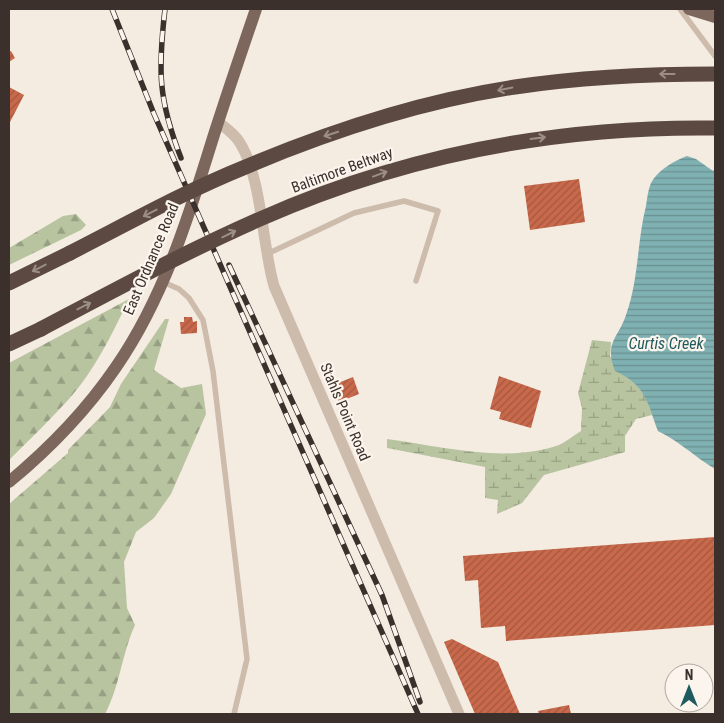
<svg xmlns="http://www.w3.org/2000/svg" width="724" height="723" viewBox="0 0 724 723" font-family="'Roboto Condensed',sans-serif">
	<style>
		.forest { fill: url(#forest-firs) }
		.wetland { fill: url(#wetland-marsh) }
		.water { fill: url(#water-rules) }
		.building { fill: url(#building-hatch) }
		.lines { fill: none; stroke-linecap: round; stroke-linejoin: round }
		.lane { stroke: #cdbbac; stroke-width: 5.5 }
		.street { stroke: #cdbbac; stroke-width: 11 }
		.primary { stroke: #7d675c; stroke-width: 12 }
		.highway { stroke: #5c4a42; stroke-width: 15 }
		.rail-casing { stroke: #3b302b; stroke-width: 5.5 }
		.rail { stroke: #fbf5ee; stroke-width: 4; stroke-dasharray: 11; stroke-linecap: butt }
		.highway-bridge { stroke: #5c4a42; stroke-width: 15 }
		.oneway { stroke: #9c8e87 }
		.labels { text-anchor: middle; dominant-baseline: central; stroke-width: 4.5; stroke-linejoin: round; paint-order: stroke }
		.street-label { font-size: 15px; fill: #3b302b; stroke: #fbf5ee }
		.water-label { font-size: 16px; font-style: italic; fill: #1f5a5e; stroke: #fbf5ee }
	</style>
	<defs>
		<pattern id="forest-firs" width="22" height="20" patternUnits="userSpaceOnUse" patternTransform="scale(1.25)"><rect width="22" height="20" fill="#b8c4a0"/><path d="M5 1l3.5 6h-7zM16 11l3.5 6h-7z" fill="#97a083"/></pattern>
		<pattern id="wetland-marsh" width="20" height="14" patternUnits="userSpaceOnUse" patternTransform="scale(1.25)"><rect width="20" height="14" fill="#b8c4a0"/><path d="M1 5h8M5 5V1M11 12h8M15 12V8" fill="none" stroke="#97a083"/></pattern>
		<pattern id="water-rules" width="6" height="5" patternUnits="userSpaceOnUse" patternTransform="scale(1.25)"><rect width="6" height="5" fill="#7fb0b2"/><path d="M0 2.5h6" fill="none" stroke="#699091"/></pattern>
		<pattern id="building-hatch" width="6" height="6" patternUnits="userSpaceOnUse" patternTransform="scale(1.25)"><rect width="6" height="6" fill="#c8694b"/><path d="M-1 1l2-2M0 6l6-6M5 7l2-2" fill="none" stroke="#a4573f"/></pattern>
	</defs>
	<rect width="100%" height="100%" fill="#f4ebe1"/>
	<g class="forest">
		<path d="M76,214L86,225L81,230L9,265V248L63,216Z"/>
		<path d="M129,299C112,334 95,370 69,399C50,420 29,440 9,460V363Z"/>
		<path d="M165,319H169L154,370L181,388L202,384L206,414L171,494L154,518L136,532L124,562L127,608L135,625C122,653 120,686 105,714H9V504L68,453V450L110,407L121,384Z"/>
	</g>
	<path class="wetland" d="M592,340L611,342L610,357L657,349L685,448L674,439L658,431L652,415L636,419L625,436V452L544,475L522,503L497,514L498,500L485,498V467L387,448V439C441,446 505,464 559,445C566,442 574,435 581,431L582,408L578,393Z"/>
	<path class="water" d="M687,156L696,159L713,171L715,168V469C695,457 679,441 658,431C648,403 645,384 615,371C604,342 618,339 626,315C639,279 637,241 646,206C647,199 648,190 651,183C658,170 674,161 687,156Z"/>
	<g class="building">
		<path d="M11,51L15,58L9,62V52Z"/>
		<path d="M9,87L24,95L9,124Z"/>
		<path d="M579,179L585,222L530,230L524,186Z"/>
		<path d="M184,317H192L193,322L197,321V333L181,334L180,322H184Z"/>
		<path d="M499,376L541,391L531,428L499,419L501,412L490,409Z"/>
		<path d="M353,377L359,394L339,402L333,385Z"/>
		<path d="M715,537V625L506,641L505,626L481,628L478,580L465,581L463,556Z"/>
		<path d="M452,639L498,662L520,714H475L444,642Z"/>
		<path d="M569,705L571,714H539L538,711Z"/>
	</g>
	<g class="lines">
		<g class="lane">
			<path d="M680,9L715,56"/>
			<path d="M267,254L354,213L404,201L438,211L416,281"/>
			<path d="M163,282L179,289L189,298L203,320L213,371L247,659L234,714"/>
		</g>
		<path class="street" d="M218,122C226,128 235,134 240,143C262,178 262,245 274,286L459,714"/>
		<g class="primary">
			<path d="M689,9L715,17"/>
			<path d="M9,482C50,448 86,411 116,367C163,299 188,219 212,141C226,97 241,53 256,9"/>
		</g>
		<g class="highway">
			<path d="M9,283L70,253"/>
			<path d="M9,344L41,329"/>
		</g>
		<defs>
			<g id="rail">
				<path d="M112,9L154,114L418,714"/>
				<path d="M165,9C158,70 158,99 181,158"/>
				<path d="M229,265L382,595L420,702"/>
			</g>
		</defs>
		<use href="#rail" class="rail-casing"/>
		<use href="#rail" class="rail"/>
		<g class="highway-bridge">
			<path d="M70,253C127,224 184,192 243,168C330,131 422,101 515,87C582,77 648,74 715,74"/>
			<path d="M41,329C113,291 185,252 260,219C404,155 558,126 715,128"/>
		</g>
	</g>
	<defs><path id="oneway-shaft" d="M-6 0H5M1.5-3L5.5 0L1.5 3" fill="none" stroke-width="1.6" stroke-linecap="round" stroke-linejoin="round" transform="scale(1.25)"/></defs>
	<g class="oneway">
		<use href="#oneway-shaft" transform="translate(667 74) rotate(180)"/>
		<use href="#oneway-shaft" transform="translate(505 89) rotate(169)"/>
		<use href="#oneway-shaft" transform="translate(331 134) rotate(162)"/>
		<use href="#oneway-shaft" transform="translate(538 138) rotate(-7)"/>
		<use href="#oneway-shaft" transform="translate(380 174) rotate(-20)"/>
		<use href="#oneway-shaft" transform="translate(150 213) rotate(153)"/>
		<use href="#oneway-shaft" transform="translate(229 234) rotate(-26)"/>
		<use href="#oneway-shaft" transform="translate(39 268) rotate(153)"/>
		<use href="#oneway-shaft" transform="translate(84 306) rotate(-27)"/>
	</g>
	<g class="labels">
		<g class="street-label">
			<text transform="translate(342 170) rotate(-20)">Baltimore Beltway</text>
			<text transform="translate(151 259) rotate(-67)">East Ordnance Road</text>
			<text transform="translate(345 412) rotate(67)">Stahls Point Road</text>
		</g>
		<g class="water-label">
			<text x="666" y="343">Curtis Creek</text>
		</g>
	</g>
	<rect width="724" height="723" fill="none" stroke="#3b302b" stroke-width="20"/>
	<g transform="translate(689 688)"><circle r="24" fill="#fbf5ee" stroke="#aea6a0"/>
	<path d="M0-4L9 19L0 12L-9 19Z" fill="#1f5a5e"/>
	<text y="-8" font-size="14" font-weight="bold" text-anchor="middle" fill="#3b302b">N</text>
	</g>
</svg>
